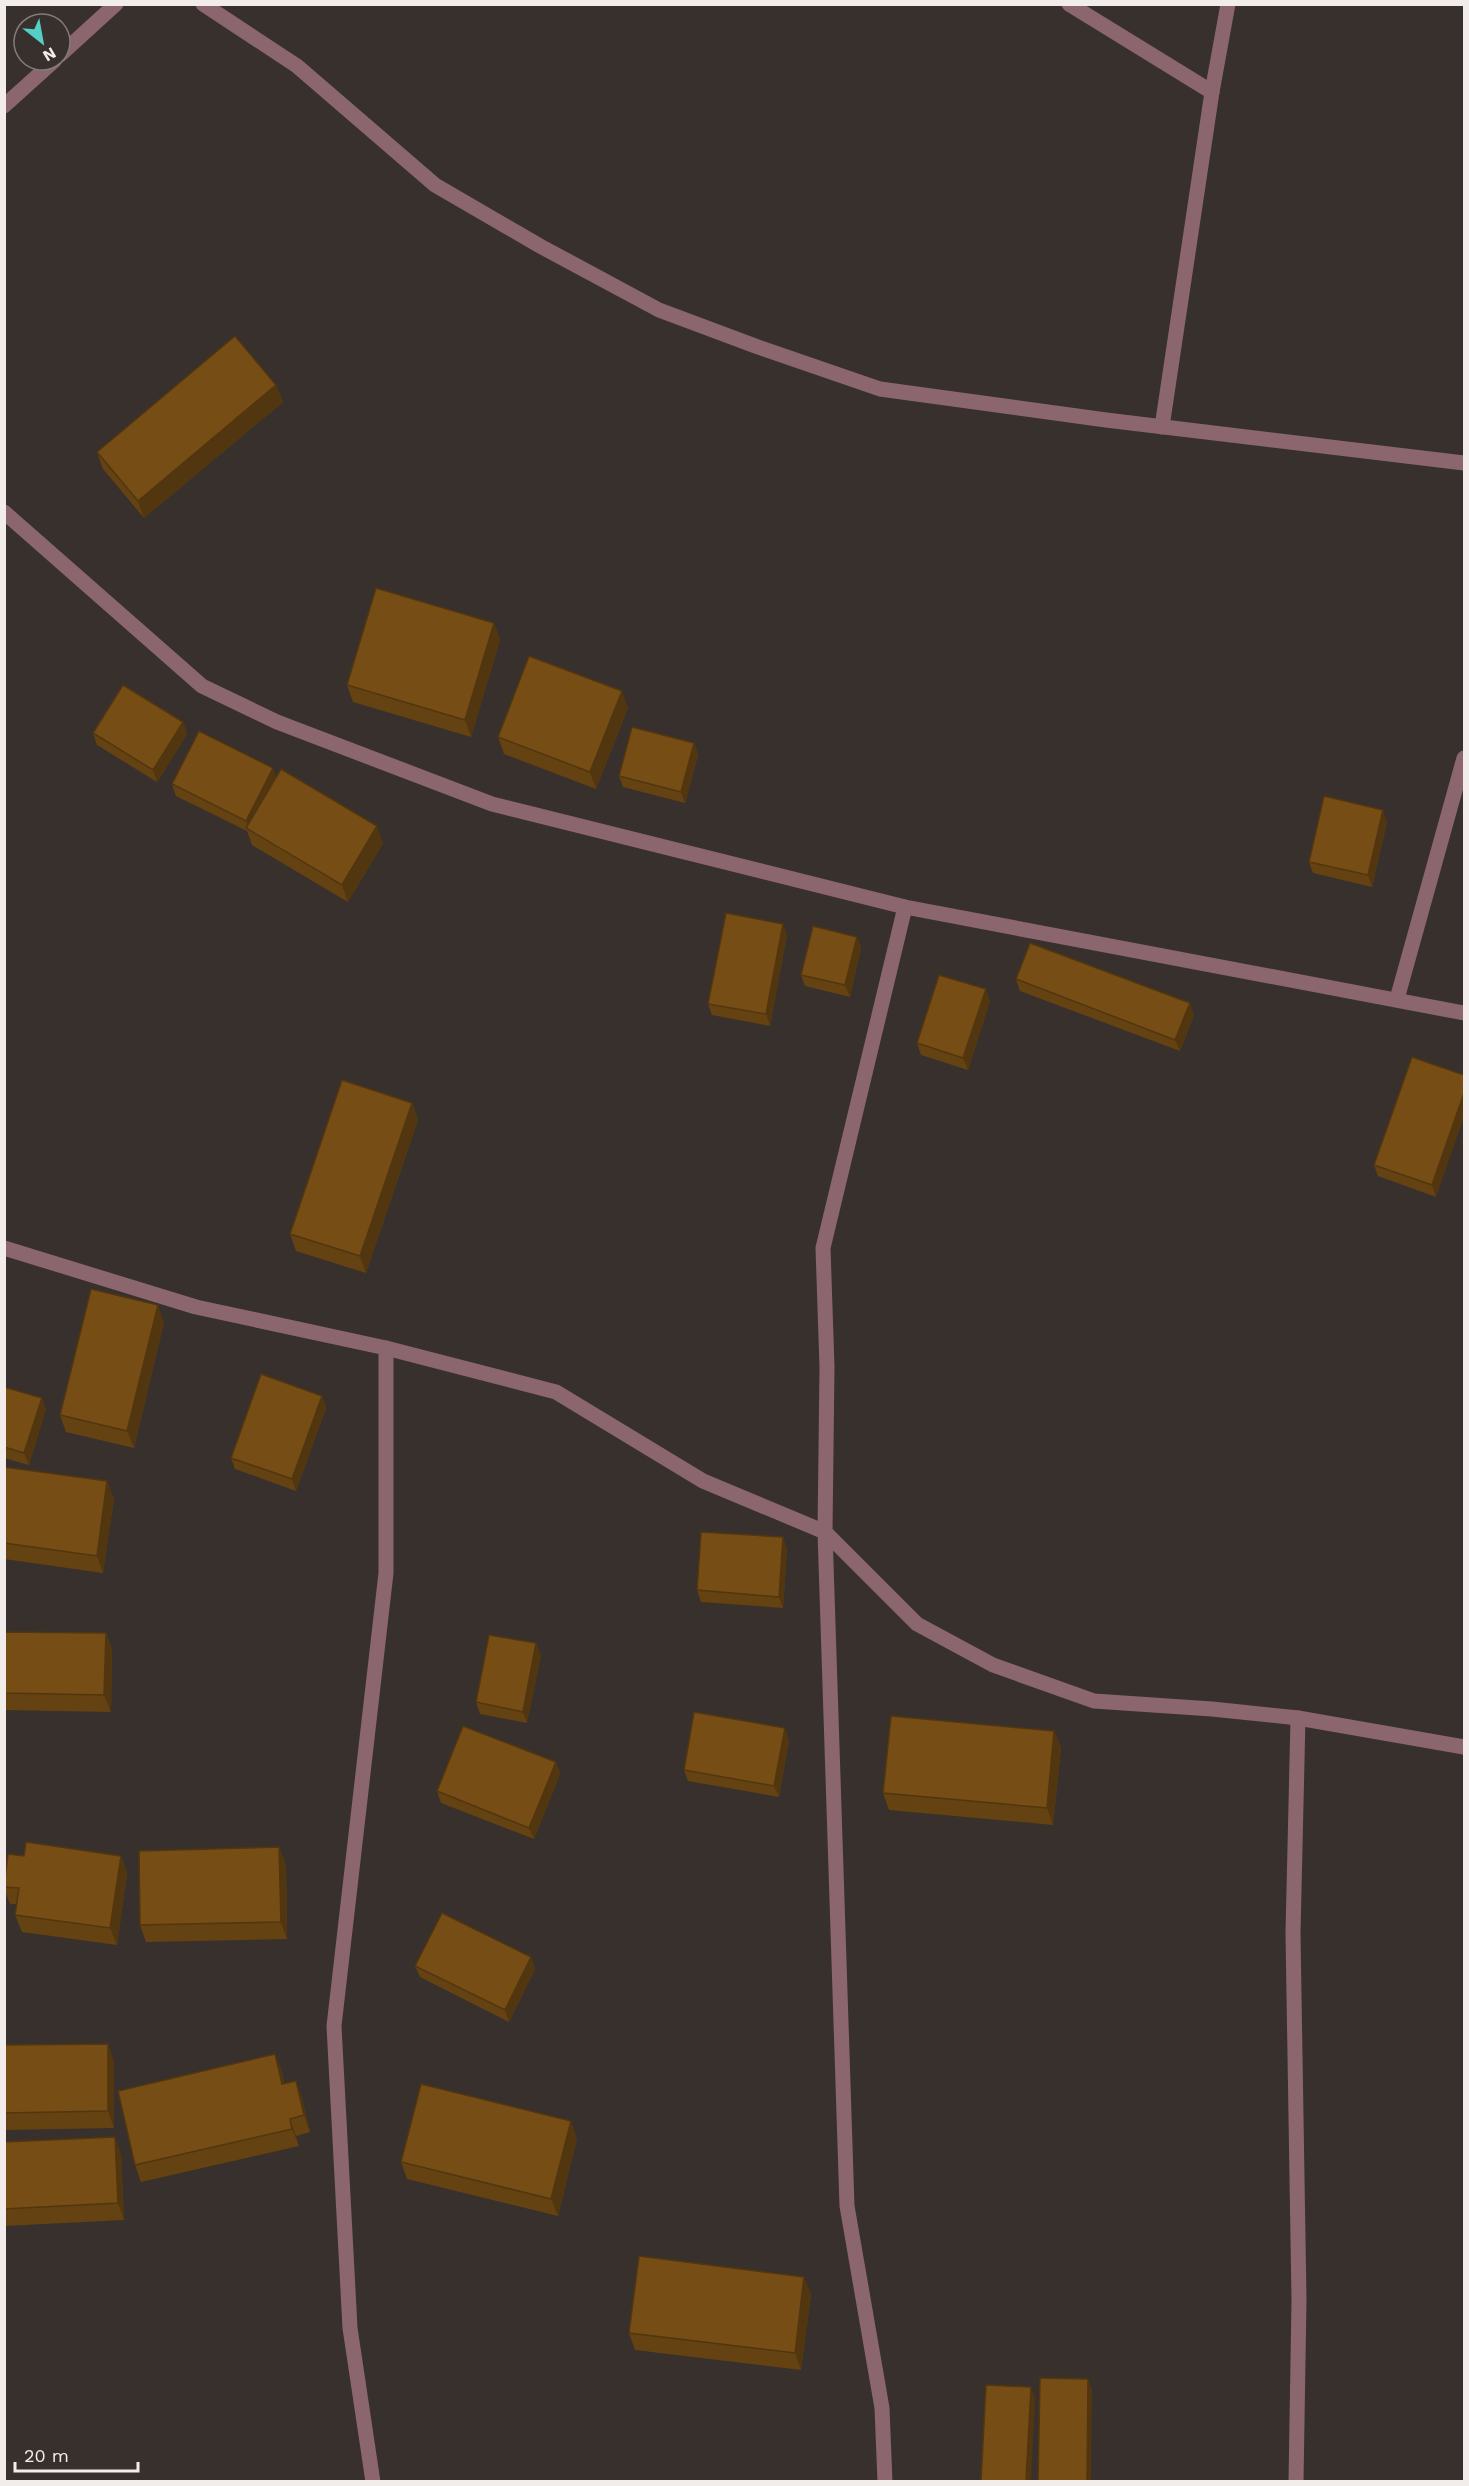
<svg xmlns="http://www.w3.org/2000/svg" width="1469" height="2486" viewBox="0 0 1469 2486" font-family="'Work Sans',sans-serif">
	<style>
		.lines { fill: none; stroke-linecap: round; stroke-linejoin: round }
		.street { stroke: #8b666f; stroke-width: 15 }
		.wall { fill: #654212 }
		.shaded-wall { fill: #52360f }
		.building { fill: #754d15; stroke: #52360f; stroke-width: 1.5 }
	</style>
	<rect width="100%" height="100%" fill="#38302d"/>
	<g class="lines">
		<g class="street">
			<path d="M203,4L297,66L435,185L540,246L659,310L758,347L880,389L1106,420L1464,463"/>
			<path d="M1069,4L1212,92L1162,427"/>
			<path d="M60,55L116,4"/>
			<path d="M1212,92L1228,4"/>
			<path d="M4,106L55,60"/>
			<path d="M4,512L202,686L277,722L492,804L905,907L1464,1013"/>
			<path d="M1397,999L1464,758"/>
			<path d="M4,1248L196,1307L386,1348L556,1392L703,1481L825,1532L917,1624L993,1665L1094,1701L1212,1709L1298,1718L1464,1747"/>
			<path d="M373,2482L350,2328L334,2026L386,1573V1348"/>
			<path d="M885,2482L882,2408L847,2206L825,1532L827,1367L823,1248L905,907"/>
			<path d="M1296,2482L1299,2300L1293,1933L1298,1718"/>
		</g>
	</g>
	<g class="wall">
		<path d="M276,385L283,402L144,518L103,469L97,452Z"/>
		<path d="M494,623L500,640L471,737L353,702L347,685Z"/>
		<path d="M628,708L596,789L504,754L498,737Z"/>
		<path d="M183,722L187,734L157,782L97,745L93,733Z"/>
		<path d="M694,743L698,755L685,803L623,787L619,776Z"/>
		<path d="M276,777L383,843L348,902L252,845L247,831L176,796L172,784Z"/>
		<path d="M1387,822L1372,887L1313,873L1309,862Z"/>
		<path d="M787,935L770,1026L712,1015L708,1004Z"/>
		<path d="M857,937L861,948L850,997L805,986L801,975Z"/>
		<path d="M1016,979L1194,1015L1180,1051L1020,991Z"/>
		<path d="M990,1001L968,1070L921,1055L917,1043Z"/>
		<path d="M1412,1057L1436,1197L1378,1176L1374,1165Z"/>
		<path d="M412,1103L418,1120L366,1273L296,1251L290,1234Z"/>
		<path d="M164,1322L134,1448L66,1432L60,1415Z"/>
		<path d="M4,1387L46,1409L29,1465L4,1458Z"/>
		<path d="M322,1396L326,1408L296,1491L235,1469L231,1458Z"/>
		<path d="M4,1467L114,1498L103,1573L4,1559Z"/>
		<path d="M787,1549L783,1608L701,1602L697,1590Z"/>
		<path d="M4,1632L106,1633L112,1650L111,1712L4,1710Z"/>
		<path d="M541,1655L527,1723L480,1714L476,1702Z"/>
		<path d="M1054,1731L1061,1748L1053,1825L889,1810L883,1793Z"/>
		<path d="M789,1740L779,1797L688,1781L684,1770Z"/>
		<path d="M556,1762L560,1774L534,1839L441,1803L437,1791Z"/>
		<path d="M24,1856H121L127,1873L117,1945L22,1932L15,1915L17,1904H10L4,1889V1881Z"/>
		<path d="M286,1864L287,1939L146,1942L140,1925Z"/>
		<path d="M531,1957L535,1969L509,2022L420,1977L415,1966Z"/>
		<path d="M4,2045L114,2061V2128L4,2130Z"/>
		<path d="M282,2071L284,2084L296,2081L302,2098L310,2132L296,2136L299,2146L141,2182L135,2165Z"/>
		<path d="M577,2138L558,2216L407,2179L401,2162Z"/>
		<path d="M4,2142L121,2154L124,2220L4,2226Z"/>
		<path d="M811,2294L801,2370L635,2350L629,2333Z"/>
	</g>
	<g class="shaded-wall">
		<path d="M276,385L283,402L144,518L138,501Z"/>
		<path d="M494,623L500,640L471,737L465,720Z"/>
		<path d="M622,691L628,708L596,789L590,772Z"/>
		<path d="M183,722L187,734L157,782L153,770Z"/>
		<path d="M694,743L698,755L685,803L681,792Z"/>
		<path d="M273,768L277,780L249,830L246,821Z"/>
		<path d="M1383,810L1387,822L1372,887L1368,875Z"/>
		<path d="M377,826L383,843L348,902L342,885Z"/>
		<path d="M783,924L787,935L770,1026L766,1014Z"/>
		<path d="M857,937L861,948L850,997L845,985Z"/>
		<path d="M986,989L990,1001L968,1070L963,1058Z"/>
		<path d="M1190,1003L1194,1015L1180,1051L1175,1040Z"/>
		<path d="M1464,1093V1117L1436,1197L1432,1185Z"/>
		<path d="M412,1103L418,1120L366,1273L360,1256Z"/>
		<path d="M158,1305L164,1322L134,1448L127,1431Z"/>
		<path d="M322,1396L326,1408L296,1491L292,1479Z"/>
		<path d="M42,1398L46,1409L29,1465L24,1453Z"/>
		<path d="M107,1481L114,1498L103,1573L97,1556Z"/>
		<path d="M783,1537L787,1549L783,1608L779,1597Z"/>
		<path d="M106,1633L112,1650L111,1712L104,1695Z"/>
		<path d="M536,1643L541,1655L527,1723L523,1712Z"/>
		<path d="M785,1728L789,1740L779,1797L774,1786Z"/>
		<path d="M1054,1731L1061,1748L1053,1825L1047,1808Z"/>
		<path d="M556,1762L560,1774L534,1839L529,1828Z"/>
		<path d="M279,1847L286,1864L287,1939L281,1922Z"/>
		<path d="M121,1856L127,1873L117,1945L110,1928Z"/>
		<path d="M531,1957L535,1969L509,2022L505,2010Z"/>
		<path d="M108,2044L114,2061V2128L108,2111Z"/>
		<path d="M275,2054L282,2071L288,2101L282,2084Z"/>
		<path d="M296,2081L302,2098L310,2132L304,2115Z"/>
		<path d="M290,2119L296,2136L299,2146L292,2129Z"/>
		<path d="M571,2121L577,2138L558,2216L551,2199Z"/>
		<path d="M115,2137L121,2154L124,2220L118,2203Z"/>
		<path d="M804,2277L811,2294L801,2370L795,2353Z"/>
		<path d="M1088,2379L1092,2390L1091,2481H1087Z"/>
		<path d="M1031,2387L1035,2399L1031,2481H1026Z"/>
	</g>
	<g class="building">
		<path d="M235,336L276,385L138,501L97,452Z"/>
		<path d="M376,588L494,623L465,720L347,685Z"/>
		<path d="M529,656L622,691L590,772L498,737Z"/>
		<path d="M123,685L183,722L153,770L93,733Z"/>
		<path d="M632,727L694,743L681,792L619,776Z"/>
		<path d="M199,731L273,768L246,821L172,784Z"/>
		<path d="M281,769L377,826L342,885L246,828Z"/>
		<path d="M1324,796L1383,810L1368,875L1309,862Z"/>
		<path d="M726,913L783,924L766,1014L708,1004Z"/>
		<path d="M813,926L857,937L845,985L801,975Z"/>
		<path d="M1030,943L1190,1003L1175,1040L1016,979Z"/>
		<path d="M939,975L986,989L963,1058L917,1043Z"/>
		<path d="M1412,1057L1464,1075V1093L1432,1185L1374,1165Z"/>
		<path d="M342,1080L412,1103L360,1256L290,1234Z"/>
		<path d="M91,1289L158,1305L127,1431L60,1415Z"/>
		<path d="M261,1374L322,1396L292,1479L231,1458Z"/>
		<path d="M4,1387L42,1398L24,1453L4,1447Z"/>
		<path d="M4,1467L107,1481L97,1556L4,1543Z"/>
		<path d="M701,1532L783,1537L779,1597L697,1590Z"/>
		<path d="M4,1632L106,1633L104,1695L4,1693Z"/>
		<path d="M489,1635L536,1643L523,1712L476,1702Z"/>
		<path d="M694,1712L785,1728L774,1786L684,1770Z"/>
		<path d="M891,1716L1054,1731L1047,1808L883,1793Z"/>
		<path d="M463,1726L556,1762L529,1828L437,1791Z"/>
		<path d="M26,1842L121,1856L110,1928L15,1915L19,1888L4,1887L8,1854L24,1856Z"/>
		<path d="M279,1847L281,1922L140,1925L139,1851Z"/>
		<path d="M442,1913L531,1957L505,2010L415,1966Z"/>
		<path d="M108,2044V2111L4,2113V2045Z"/>
		<path d="M275,2054L282,2084L296,2081L304,2115L290,2119L292,2129L135,2165L118,2091Z"/>
		<path d="M421,2084L571,2121L551,2199L401,2162Z"/>
		<path d="M115,2137L118,2203L4,2209V2142Z"/>
		<path d="M639,2256L804,2277L795,2353L629,2333Z"/>
		<path d="M1040,2378L1088,2379L1087,2481H1038Z"/>
		<path d="M986,2385L1031,2387L1026,2481H981Z"/>
	</g>
	<rect width="1469" height="2486" fill="none" stroke="#f2edeb" stroke-width="12"/>
	<g transform="translate(42 42) rotate(149)"><circle r="28" fill="#38302d" stroke="#827c79" stroke-width="1.5"/>
	<path d="M0-4.5L10 22L0 15L-10 22Z" fill="#55cec5"/>
	<text y="-9" font-size="16" font-weight="bold" text-anchor="middle" fill="#f2edeb">N</text>
	</g>
	<path d="M15 2462v9h123v-9" fill="none" stroke="#f2edeb" stroke-width="3"/>
	<text x="24" y="2462" font-size="18" fill="#f2edeb" stroke="#38302d" stroke-width="4.5" paint-order="stroke">20 m</text>
</svg>
